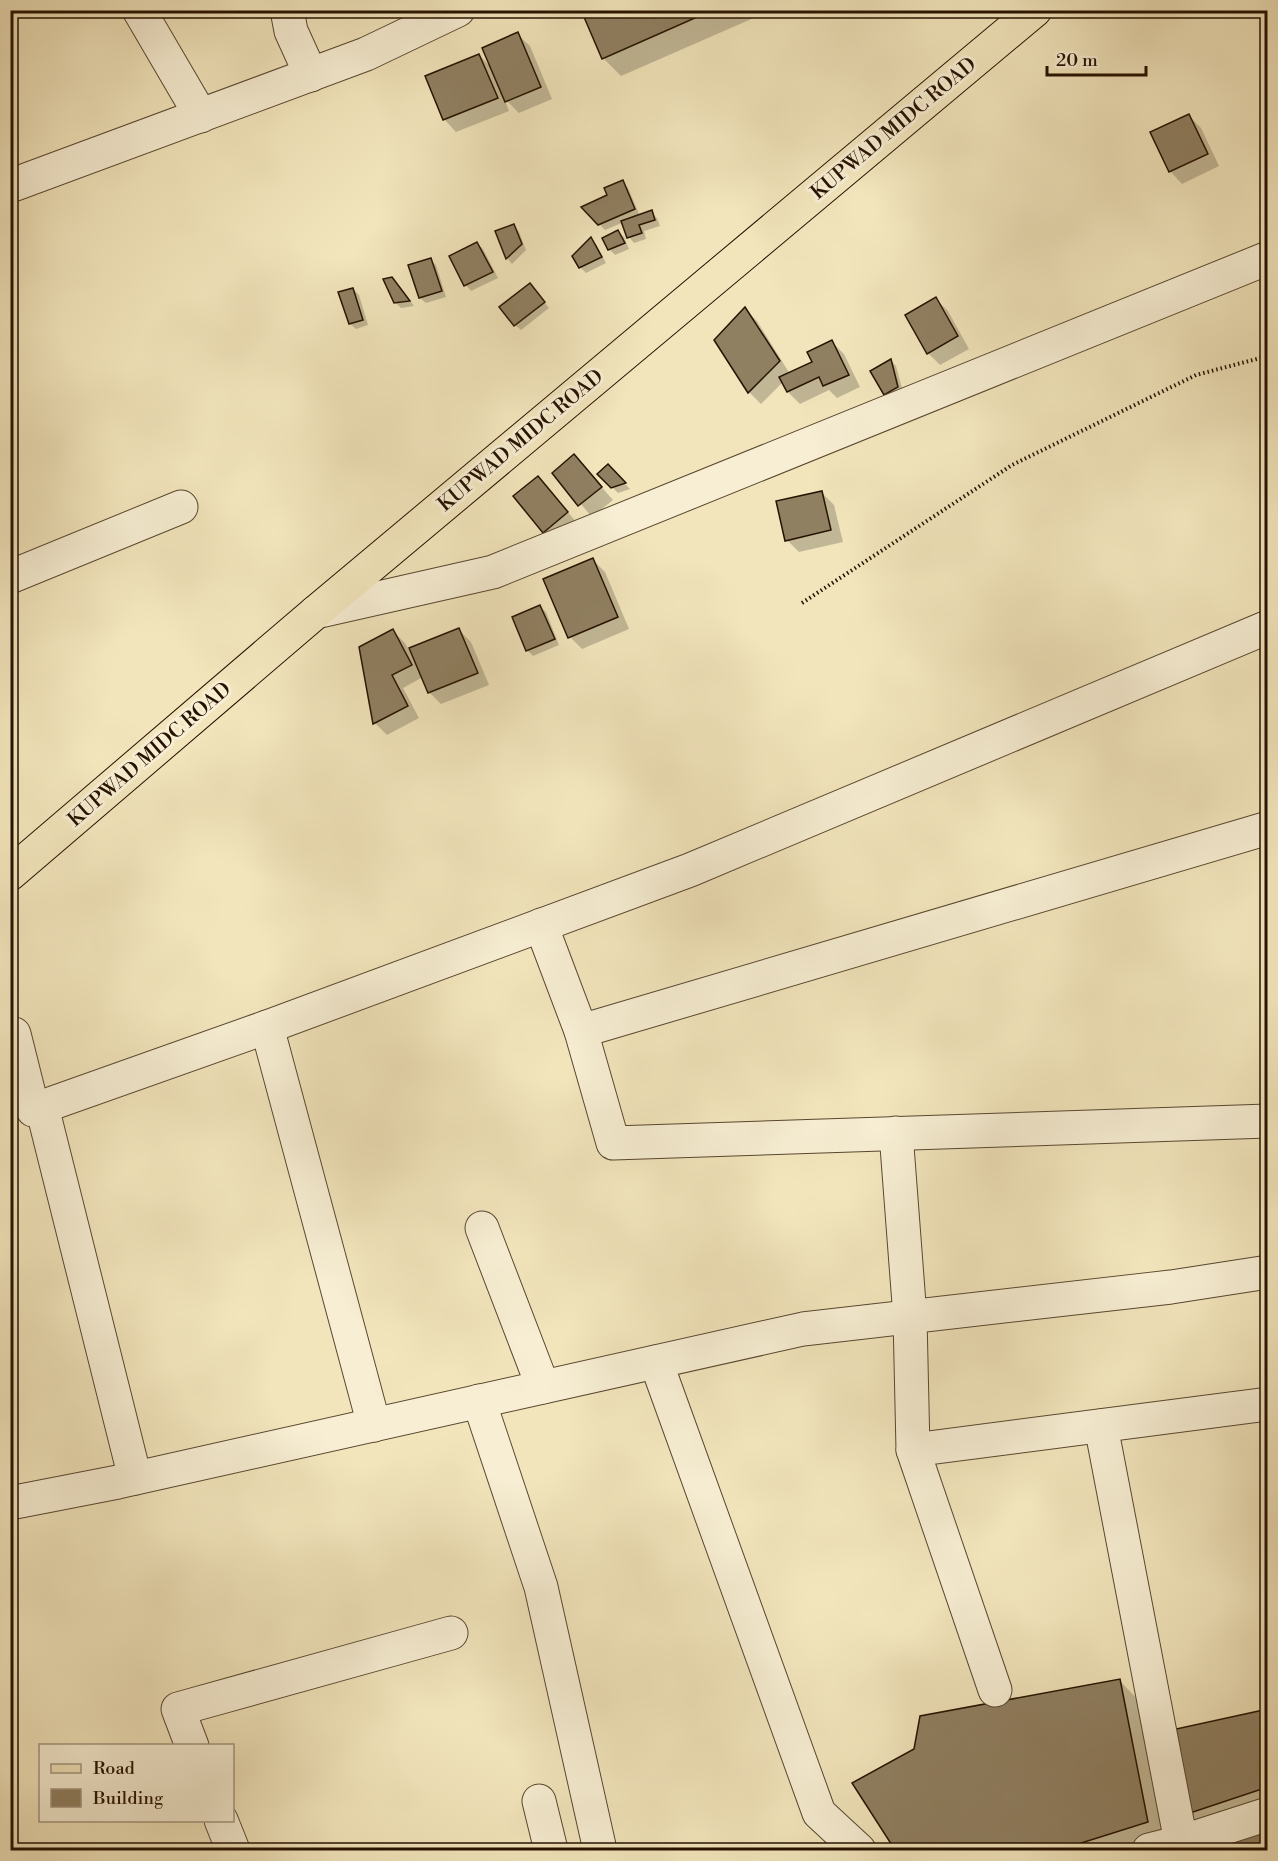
<svg xmlns="http://www.w3.org/2000/svg" width="1278" height="1861" viewBox="0 0 1278 1861" font-family="'Libre Bodoni',serif">
	<style>
		.shadow { fill: #0003 }
		.building { fill: #908062; stroke: #261200; stroke-width: 1.5 }
		.lines { fill: none; stroke-linecap: round; stroke-linejoin: round }
		.street-casing { stroke: #59472f; stroke-width: 35 }
		.primary-casing { stroke: #261200; stroke-width: 35 }
		.path { stroke: #261200; stroke-width: 4; stroke-dasharray: 1.5 3; stroke-linecap: butt }
		.street { stroke: #f7eed3; stroke-width: 33 }
		.primary { stroke: #f2e5bc; stroke-width: 33 }
		.labels { text-anchor: middle; dominant-baseline: central; stroke-width: 6; stroke-linejoin: round; paint-order: stroke }
		.street-label { font-size: 20px; fill: #261200; stroke: #f7eed3 }
	</style>
	<rect width="100%" height="100%" fill="#f2e5bc"/>
	<filter id="stains"><feTurbulence type="fractalNoise" baseFrequency=".00333" numOctaves="4"/><feColorMatrix values="0 0 0 0 .2 0 0 0 0 .09 0 0 0 0 .02 0 0 0 .5 -.17"/></filter>
	<radialGradient id="worn" r=".72"><stop offset=".6" stop-color="#630" stop-opacity="0"/><stop offset="1" stop-color="#630" stop-opacity=".3"/></radialGradient>
	<g class="shadow">
		<path d="M582,10H643L645,13L651,10H772L621,76L603,58Z"/>
		<path d="M517,34L530,46L552,99L519,113L504,98L509,111L456,132L444,119L479,55L493,69Z"/>
		<path d="M1189,116L1201,128L1219,166L1182,184L1170,171Z"/>
		<path d="M622,182L628,188L640,216L651,212L657,218L660,226L644,231L646,239L634,243L629,237L624,222L605,230L583,207L609,196Z"/>
		<path d="M514,226L519,232L526,250L512,264L507,258L497,232Z"/>
		<path d="M618,232L624,237L629,249L615,255L609,249L604,238Z"/>
		<path d="M591,239L596,244L606,263L586,273L580,267Z"/>
		<path d="M477,243L483,249L498,278L471,291L466,285L451,257Z"/>
		<path d="M430,260L436,265L446,297L426,303L420,298Z"/>
		<path d="M392,279L398,285L414,306L401,308L395,302Z"/>
		<path d="M353,289L359,295L368,325L356,329L350,324Z"/>
		<path d="M535,291L549,308L521,330L515,325Z"/>
		<path d="M936,299L948,311L969,349L940,365L928,353Z"/>
		<path d="M745,309L757,321L790,374L814,363L832,342L844,354L860,387L837,398L829,390L800,404L788,392L783,382L761,404L749,392Z"/>
		<path d="M891,361L896,366L903,392L891,400L885,394Z"/>
		<path d="M574,456L613,500L592,517L554,473Z"/>
		<path d="M608,466L630,489L618,493L599,474Z"/>
		<path d="M538,478L579,525L556,544L544,532Z"/>
		<path d="M822,493L834,505L843,542L799,552L787,540Z"/>
		<path d="M593,560L605,572L629,629L582,649L570,637Z"/>
		<path d="M540,607L546,612L559,645L533,656L527,650Z"/>
		<path d="M459,630L471,642L489,685L441,704L429,692L423,677L403,688L419,718L387,735L375,723L393,631L405,643L409,650Z"/>
		<path d="M1120,1681L1143,1705L1171,1846L1156,1850H896L854,1783Z"/>
		<path d="M1268,1710V1811L1207,1832L1189,1814Z"/>
		<path d="M1268,1828V1850H1190Z"/>
	</g>
	<g class="building">
		<path d="M581,10H634L637,15L647,10H713L602,59Z"/>
		<path d="M518,32L541,87L505,102L482,48Z"/>
		<path d="M479,54L498,98L443,120L425,76Z"/>
		<path d="M1189,114L1208,154L1169,172L1150,132Z"/>
		<path d="M623,180L635,209L598,225L581,207L607,195L604,188Z"/>
		<path d="M652,210L655,220L639,225L642,233L627,238L621,221Z"/>
		<path d="M514,224L522,244L506,259L495,231Z"/>
		<path d="M618,230L625,243L608,250L602,238Z"/>
		<path d="M591,237L602,257L579,268L572,256Z"/>
		<path d="M477,242L493,272L464,286L449,256Z"/>
		<path d="M431,258L442,291L419,298L408,265Z"/>
		<path d="M392,277L410,301L394,303L383,279Z"/>
		<path d="M530,283L545,302L514,326L499,307Z"/>
		<path d="M353,288L363,320L349,324L338,292Z"/>
		<path d="M936,297L958,336L927,354L905,315Z"/>
		<path d="M745,307L780,361L748,393L714,340Z"/>
		<path d="M832,340L849,375L823,386L819,377L787,392L779,377L812,362L807,352Z"/>
		<path d="M891,359L898,387L884,395L870,371Z"/>
		<path d="M574,454L602,487L578,506L552,473Z"/>
		<path d="M608,464L626,483L611,488L597,474Z"/>
		<path d="M538,476L568,512L543,533L513,496Z"/>
		<path d="M822,491L831,530L785,541L776,501Z"/>
		<path d="M593,558L618,617L568,638L543,579Z"/>
		<path d="M540,605L555,639L526,651L512,617Z"/>
		<path d="M459,628L478,673L428,693L409,648Z"/>
		<path d="M393,629L412,665L392,675L408,706L373,724L359,647Z"/>
		<path d="M1120,1679L1148,1822L1059,1850H895L852,1783L914,1749L920,1716Z"/>
		<path d="M1268,1709V1787L1187,1814L1176,1729Z"/>
		<path d="M1268,1826V1850H1185Z"/>
	</g>
	<g class="lines">
		<defs>
			<g id="street">
				<path d="M139,10L201,116"/>
				<path d="M287,10L291,31L311,75"/>
				<path d="M10,186L366,54L458,10"/>
				<path d="M10,577L181,507"/>
				<path d="M316,612L493,572L1268,258"/>
				<path d="M541,925L581,1031L1268,828"/>
				<path d="M267,1027L374,1425"/>
				<path d="M581,1031L613,1143L1268,1121"/>
				<path d="M10,1034H14L33,1110L267,1027L690,870L1268,627"/>
				<path d="M42,1107L135,1478"/>
				<path d="M896,1133L910,1317L913,1450L1268,1404"/>
				<path d="M482,1228L543,1387"/>
				<path d="M656,1362L819,1813L859,1850"/>
				<path d="M479,1401L541,1587L600,1850"/>
				<path d="M1101,1426L1181,1842L1149,1850"/>
				<path d="M913,1450L995,1690"/>
				<path d="M10,1503L118,1482L803,1329L1171,1287L1268,1272"/>
				<path d="M192,1746L178,1709L451,1633"/>
				<path d="M539,1801L551,1850"/>
				<path d="M221,1820L233,1850"/>
				<path d="M1181,1842L1268,1814"/>
			</g>
			<path id="primary" d="M10,874L316,612L1035,10"/>
		</defs>
		<use href="#street" class="street-casing"/>
		<use href="#primary" class="primary-casing"/>
		<path class="path" d="M802,603L1012,465L1196,375L1268,356"/>
		<use href="#street" class="street"/>
		<use href="#primary" class="primary"/>
	</g>
	<g class="labels">
		<g class="street-label">
			<text transform="translate(894 129) rotate(-40)">KUPWAD MIDC ROAD</text>
			<text transform="translate(521 441) rotate(-40)">KUPWAD MIDC ROAD</text>
			<text transform="translate(150 755) rotate(-41)">KUPWAD MIDC ROAD</text>
		</g>
	</g>
	<rect width="1278" height="1861" fill="none" stroke="#f2e5bc" stroke-width="36"/>
	<rect x="12" y="12" width="1254" height="1837" fill="none" stroke="#261200" stroke-width="3"/>
	<rect x="18" y="18" width="1242" height="1825" fill="none" stroke="#261200" stroke-width="1.5"/>
	<rect x="39" y="1744" width="195" height="78" fill="#f7eed3" stroke="#a3967f" stroke-width="1.5"/>
	<rect x="51" y="1764" width="30" height="9" fill="#f2e5bc" stroke="#a3967f" stroke-width="1.5"/>
	<text x="93" y="1774" font-size="18" fill="#261200">Road</text>
	<rect x="51" y="1789" width="30" height="18" fill="#908062" stroke="#a3967f" stroke-width="1.5"/>
	<text x="93" y="1804" font-size="18" fill="#261200">Building</text>
	<path d="M1047 66v9h99v-9" fill="none" stroke="#261200" stroke-width="3"/>
	<text x="1056" y="66" font-size="18" fill="#261200" stroke="#f7eed3" stroke-width="4.5" paint-order="stroke">20 m</text>
	<rect width="100%" height="100%" filter="url(#stains)"/>
	<rect width="100%" height="100%" fill="url(#worn)"/>
</svg>
